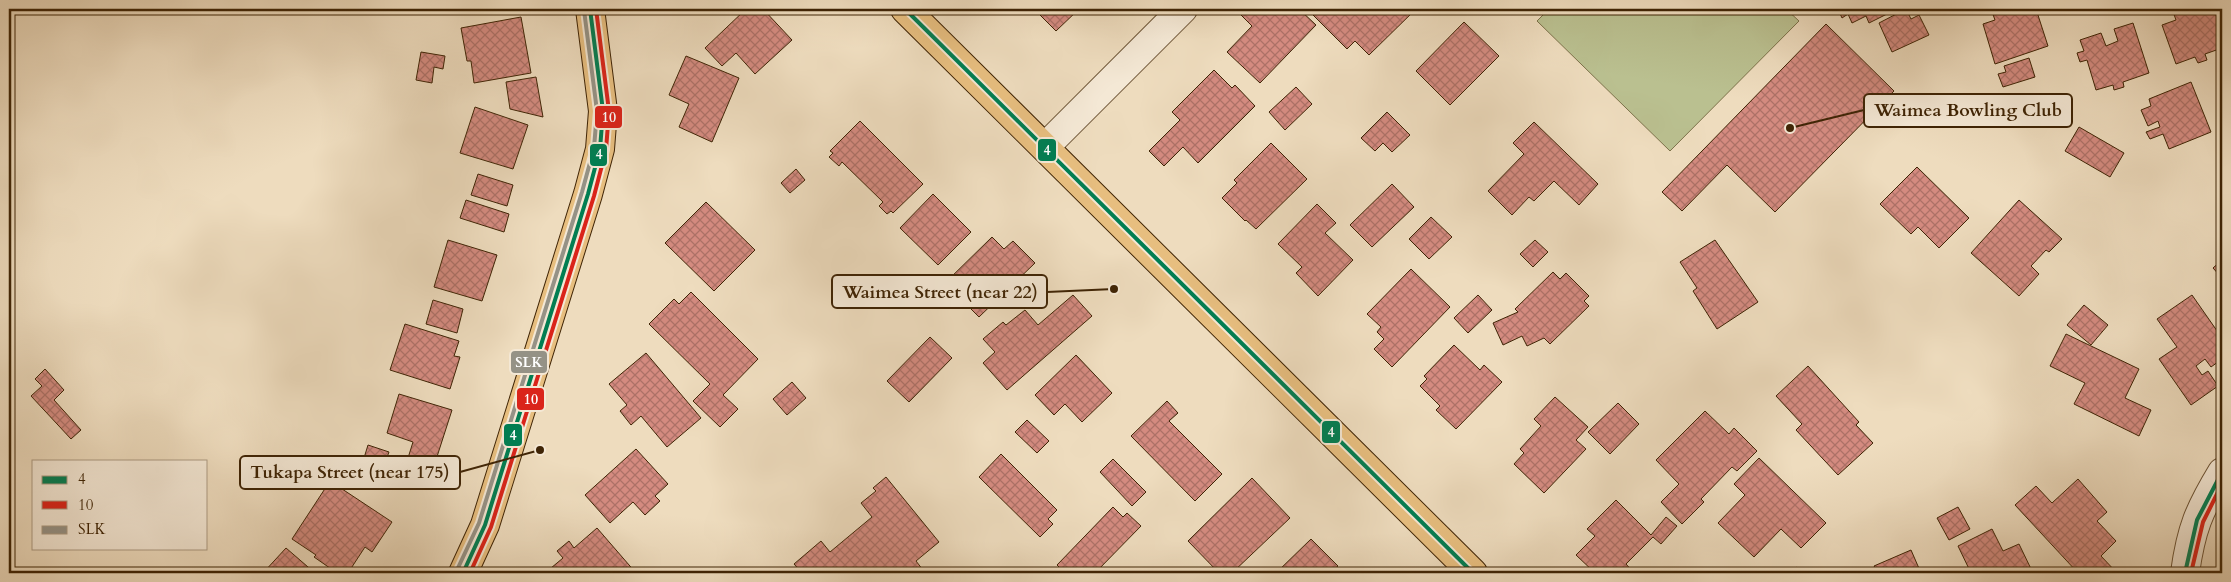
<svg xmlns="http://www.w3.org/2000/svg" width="2231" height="582" viewBox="0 0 2231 582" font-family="Cardo,serif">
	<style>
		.pitch { fill: #bac090; stroke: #7c724a }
		.building { fill: url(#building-cross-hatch); stroke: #3f2405 }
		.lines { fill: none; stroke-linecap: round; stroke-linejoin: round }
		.minor-casing { stroke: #6b5233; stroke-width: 30 }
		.major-casing { stroke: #3f2405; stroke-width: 30 }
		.minor { stroke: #f4e8d5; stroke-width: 28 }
		.major { stroke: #e7be7f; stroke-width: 28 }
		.bus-1-casing { stroke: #f4e8d5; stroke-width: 8 }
		.bus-2-casing { stroke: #f4e8d5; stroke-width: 8 }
		.bus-3-casing { stroke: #f4e8d5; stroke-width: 8 }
		.bus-1 { stroke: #017e52; stroke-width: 4 }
		.bus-2 { stroke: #da241a; stroke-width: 4 }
		.bus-3 { stroke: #959286; stroke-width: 4 }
		.leader { fill: none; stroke: #3f2405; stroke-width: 2 }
		.callout-dot { fill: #3f2405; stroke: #f4e8d5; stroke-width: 2 }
		.callout { fill: #f4e8d5; stroke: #3f2405; stroke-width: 2 }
		.callout-label { font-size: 18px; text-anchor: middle; font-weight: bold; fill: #3f2405 }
		.line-badge { stroke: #f4e8d5; stroke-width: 2 }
		.badge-label { font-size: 14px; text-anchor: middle; font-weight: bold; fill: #fff }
	</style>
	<defs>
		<pattern id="building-cross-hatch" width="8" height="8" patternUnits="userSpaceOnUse" patternTransform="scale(1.25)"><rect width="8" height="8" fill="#d48b80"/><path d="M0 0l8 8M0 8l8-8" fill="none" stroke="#ad7167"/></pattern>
	</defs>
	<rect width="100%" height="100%" fill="#eedcbe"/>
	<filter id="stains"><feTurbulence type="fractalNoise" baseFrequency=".004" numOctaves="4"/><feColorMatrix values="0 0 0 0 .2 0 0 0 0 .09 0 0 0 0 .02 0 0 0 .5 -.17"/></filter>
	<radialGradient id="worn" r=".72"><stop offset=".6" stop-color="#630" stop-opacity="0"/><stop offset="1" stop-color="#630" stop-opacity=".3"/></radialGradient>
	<path class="pitch" d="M1549,9H1786L1799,21L1670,151L1537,21Z"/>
	<g class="building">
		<path d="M746,9H763L792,40L755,74L736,53L722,66L705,48Z"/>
		<path d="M1040,9H1079L1056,31L1037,12Z"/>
		<path d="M1235,9H1269L1276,15L1281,9H1299L1316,25L1260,83L1227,52L1252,26Z"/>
		<path d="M1307,9H1416L1369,55L1355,41L1347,49Z"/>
		<path d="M1838,9H1897L1869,23L1866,16L1852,23L1848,14L1842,18Z"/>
		<path d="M1906,9L1911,19L1919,15L1929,35L1892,52L1879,23Z"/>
		<path d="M1991,9H2036L2048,46L1995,64L1983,24L1995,20Z"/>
		<path d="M2172,9H2214L2222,31V48L2205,54L2207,60L2198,63L2195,57L2176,64L2162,25L2176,20Z"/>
		<path d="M521,17L531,73L474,83L471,61H467L461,28Z"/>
		<path d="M1464,22L1499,56L1450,105L1416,71Z"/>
		<path d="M2133,23L2149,73L2123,82L2124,87L2114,90L2113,85L2096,90L2087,60L2080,62L2077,53L2084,51L2080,40L2101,33L2106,46L2118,41L2114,29Z"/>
		<path d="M1826,24L1894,91L1775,212L1727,165L1682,211L1662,192Z"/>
		<path d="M421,52L445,56L443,69L434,67L432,83L416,80Z"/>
		<path d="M686,56L739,78L712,142L679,127L689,104L669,95Z"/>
		<path d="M2029,58L2035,77L2003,87L1998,74L2006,72L2004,66Z"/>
		<path d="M1214,70L1232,88L1235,85L1255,106L1198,163L1183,147L1164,166L1149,151L1180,120L1172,112Z"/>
		<path d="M536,77L543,117L510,109L506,82Z"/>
		<path d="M2191,82L2211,132L2169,149L2163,134L2150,139L2146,132L2160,127L2158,121L2148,126L2141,110L2151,106L2149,99Z"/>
		<path d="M1296,87L1312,104L1285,130L1269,112Z"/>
		<path d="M475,107L528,125L513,169L460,153Z"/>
		<path d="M1387,112L1410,135L1392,152L1383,143L1375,151L1361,138Z"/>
		<path d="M860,121L923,184L893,213L891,211L887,214L879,206L883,202L842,162L839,166L829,157L833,153L830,151Z"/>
		<path d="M1534,122L1598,184L1579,205L1554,181L1534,201L1529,197L1512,215L1488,191L1524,154L1513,143Z"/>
		<path d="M2079,127L2124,153L2110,177L2065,151Z"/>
		<path d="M1271,143L1307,179L1256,229L1246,220L1245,221L1222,198L1237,183L1234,180Z"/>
		<path d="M1917,167L1969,218L1939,248L1918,227L1911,234L1880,204Z"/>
		<path d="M796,169L805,180L790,193L781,183Z"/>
		<path d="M478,174L513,185L507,206L471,195Z"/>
		<path d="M1392,184L1414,207L1372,247L1350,225Z"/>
		<path d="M933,194L971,232L938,265L900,228Z"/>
		<path d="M466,200L509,214L504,232L460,218Z"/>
		<path d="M2019,200L2062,239L2049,252L2046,250L2031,266L2039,274L2019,296L1971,253Z"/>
		<path d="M706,202L755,250L714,291L665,243Z"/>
		<path d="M1317,204L1336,223L1325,233L1353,260L1318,296L1296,273L1302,267L1278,244Z"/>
		<path d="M1431,217L1452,237L1429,259L1409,239Z"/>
		<path d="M992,237L1004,249L1013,241L1035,263L979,317L945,283Z"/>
		<path d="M448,240L497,255L482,301L434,287Z"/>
		<path d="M1535,240L1548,252L1533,267L1520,254Z"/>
		<path d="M1715,240L1758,302L1717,329L1693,291L1697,288L1680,262Z"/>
		<path d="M2222,260V278L2213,268Z"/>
		<path d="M1411,269L1450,307L1392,367L1374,349L1384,339L1377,332L1381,327L1367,314Z"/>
		<path d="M1553,272L1560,279L1566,273L1589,296L1584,301L1589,306L1550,344L1544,338L1527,346L1522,336L1503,345L1493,323L1518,312L1515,309Z"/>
		<path d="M691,292L758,359L723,395L738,409L720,427L693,401L710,384L649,324L674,299L679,304Z"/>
		<path d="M1073,295L1092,316L1007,390L983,363L995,352L983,339L1003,322L1006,325L1025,310L1038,325Z"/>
		<path d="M1478,295L1492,310L1468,333L1454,318Z"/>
		<path d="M2192,295L2222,338V359L2211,367L2205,359L2196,366L2202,375L2208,371L2218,386L2191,405L2159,359L2177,347L2157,319Z"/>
		<path d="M433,300L463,309L457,333L426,324Z"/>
		<path d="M2084,305L2108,325L2091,345L2067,325Z"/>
		<path d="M405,324L459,341L454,356L460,357L450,389L390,370Z"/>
		<path d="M2066,334L2139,369L2125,398L2151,410L2139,436L2074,404L2085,383L2050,366Z"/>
		<path d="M930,337L952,358L909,402L887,381Z"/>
		<path d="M1454,345L1480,370L1484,365L1502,382L1456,429L1436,410L1440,406L1420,386L1427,379L1424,376Z"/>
		<path d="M646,353L701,418L667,447L641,416L631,425L620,411L627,405L609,384Z"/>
		<path d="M1076,355L1112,393L1082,422L1065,404L1054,415L1035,395Z"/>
		<path d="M1808,366L1859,422L1856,425L1873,443L1838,475L1796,430L1802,424L1776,396Z"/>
		<path d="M45,369L64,390L54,400L81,430L71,439L31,396L42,386L35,379Z"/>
		<path d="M792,382L806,398L787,415L773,399Z"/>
		<path d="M399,394L452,410L434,466L408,458L413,442L387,433Z"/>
		<path d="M1555,397L1588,427L1576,440L1586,449L1544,493L1514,464L1524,453L1520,449L1541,426L1534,419Z"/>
		<path d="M1167,401L1178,413L1169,421L1222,474L1195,501L1131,436Z"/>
		<path d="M1618,403L1639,424L1610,454L1588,432Z"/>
		<path d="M1705,411L1729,434L1734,428L1757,451L1737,471L1732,467L1701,499L1704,502L1682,524L1661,502L1679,484L1656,460Z"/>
		<path d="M1027,420L1049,441L1037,453L1015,432Z"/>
		<path d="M368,445L389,452L384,465L364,458Z"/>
		<path d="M636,449L668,484L655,496L660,501L645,515L633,502L610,523L585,495Z"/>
		<path d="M1001,454L1057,510L1048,519L1053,524L1040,537L979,477Z"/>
		<path d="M1759,458L1826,523L1801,548L1781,529L1754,557L1718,523L1745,495L1734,484Z"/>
		<path d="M1113,459L1146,492L1132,506L1100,472Z"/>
		<path d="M886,477L939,542L916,561L923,570L919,573H887L882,568L875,573H802L794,564L821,541L830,552L872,517L861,503L876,491L873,488Z"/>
		<path d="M1252,478L1290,518L1232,573H1219L1188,541Z"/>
		<path d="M2078,479L2107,512L2097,521L2116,541L2101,556L2117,573H2078L2015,505L2036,486L2052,503Z"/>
		<path d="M330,481L392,522L372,552L365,547L348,573H337L314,557L316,555L292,539Z"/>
		<path d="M1616,500L1651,535L1666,517L1677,526L1661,544L1653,537L1626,564L1634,573H1595L1576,555L1595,536L1587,529Z"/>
		<path d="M1113,507L1123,517L1127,513L1141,526L1095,573H1065L1057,565Z"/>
		<path d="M1958,507L1970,529L1949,540L1937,518Z"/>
		<path d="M597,528L636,573H545L563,558L557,551L569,541L574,548Z"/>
		<path d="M1992,529L2003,551L2019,544L2033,573H1971L1958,546Z"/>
		<path d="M1311,539L1338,566L1330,573H1276Z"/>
		<path d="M286,548L315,573H263Z"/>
		<path d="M1911,550L1921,573H1878L1874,566Z"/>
		<path d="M1796,567L1803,573H1791Z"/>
	</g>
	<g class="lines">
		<defs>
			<g id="minor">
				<path d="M1045,147L1183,9"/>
				<path d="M2185,573C2191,529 2199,510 2222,472"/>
			</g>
			<g id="major">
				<path d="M905,9L1473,573"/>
				<path d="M463,573L485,525L588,194L600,149L603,111L590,9"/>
			</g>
		</defs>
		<use href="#minor" class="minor-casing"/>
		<use href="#major" class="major-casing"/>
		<use href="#minor" class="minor"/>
		<use href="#major" class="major"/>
		<defs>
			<g id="bus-1">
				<path d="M905,9L1473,573"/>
				<path d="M463,573L485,525L588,194L600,149L603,111L590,9"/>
				<path d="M2185,573L2197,520L2222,472"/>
			</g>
			<g id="bus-2">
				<path d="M470,573L491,527L594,196L606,150L609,111L596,9"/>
				<path d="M2191,573L2203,522L2222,484"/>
			</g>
			<path id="bus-3" d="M457,570L479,523L582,192L594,148L597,111L584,10"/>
		</defs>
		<use href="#bus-1" class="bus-1-casing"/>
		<use href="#bus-2" class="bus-2-casing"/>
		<use href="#bus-3" class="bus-3-casing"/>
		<use href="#bus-1" class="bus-1"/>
		<use href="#bus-2" class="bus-2"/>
		<use href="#bus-3" class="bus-3"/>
	</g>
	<path class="leader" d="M1790 128L1864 110M1114 289L1047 292M540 450L460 472"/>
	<g class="callout-dot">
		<circle cx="1790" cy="128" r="5"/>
		<circle cx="1114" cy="289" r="5"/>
		<circle cx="540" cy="450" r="5"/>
	</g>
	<g class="callout">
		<rect x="1864" y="94" width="208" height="33" rx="5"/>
		<rect x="832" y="275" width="215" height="33" rx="5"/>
		<rect x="240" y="456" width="220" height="33" rx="5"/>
	</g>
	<g class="callout-label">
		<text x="1968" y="116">Waimea Bowling Club</text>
		<text x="940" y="298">Waimea Street (near 22)</text>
		<text x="350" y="478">Tukapa Street (near 175)</text>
	</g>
	<g class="line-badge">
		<rect x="594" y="105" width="29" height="24" rx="5" fill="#da241a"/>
		<rect x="1037" y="138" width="20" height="24" rx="5" fill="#017e52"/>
		<rect x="589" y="143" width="19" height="24" rx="5" fill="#017e52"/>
		<rect x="510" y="350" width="38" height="24" rx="5" fill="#959286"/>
		<rect x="516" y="387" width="29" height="24" rx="5" fill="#da241a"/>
		<rect x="1321" y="420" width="20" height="24" rx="5" fill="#017e52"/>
		<rect x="503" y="423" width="20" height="24" rx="5" fill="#017e52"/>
	</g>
	<g class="badge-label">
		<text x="609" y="122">10</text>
		<text x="1047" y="155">4</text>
		<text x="599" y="159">4</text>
		<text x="529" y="367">SLK</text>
		<text x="531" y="404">10</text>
		<text x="1331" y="437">4</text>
		<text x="513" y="440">4</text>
	</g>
	<rect width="2231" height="582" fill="none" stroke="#eedcbe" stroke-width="30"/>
	<rect x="10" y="10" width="2211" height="562" fill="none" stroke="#3f2405" stroke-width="2.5"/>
	<rect x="15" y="15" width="2201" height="552" fill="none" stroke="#3f2405"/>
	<rect x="32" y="460" width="175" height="90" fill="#f4e8d5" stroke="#ac9a82"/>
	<rect x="42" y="476" width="25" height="8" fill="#017e52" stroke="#ac9a82"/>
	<text x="78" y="484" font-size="15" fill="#3f2405">4</text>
	<rect x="42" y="501" width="25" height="8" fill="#da241a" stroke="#ac9a82"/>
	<text x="78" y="510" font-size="15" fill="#3f2405">10</text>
	<rect x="42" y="526" width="25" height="8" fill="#959286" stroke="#ac9a82"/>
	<text x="78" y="534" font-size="15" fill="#3f2405">SLK</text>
	<rect width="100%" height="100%" filter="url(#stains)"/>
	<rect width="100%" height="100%" fill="url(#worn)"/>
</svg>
